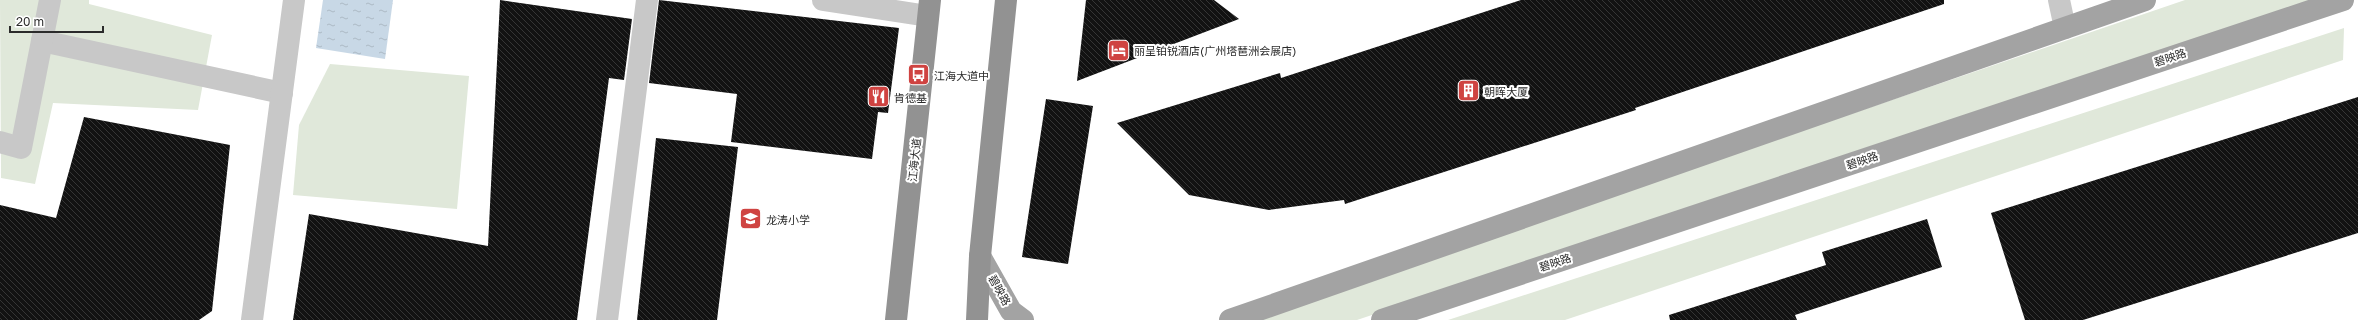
<svg xmlns="http://www.w3.org/2000/svg" width="2358" height="320" viewBox="0 0 2358 320" font-family="'Golos Text','Noto Sans SC',sans-serif">
	<style>
		.green { fill: #e0e8da }
		.water { fill: url(#water-ripples) }
		.building { fill: url(#building-back-hatch) }
		.lines { fill: none; stroke-linecap: round; stroke-linejoin: round }
		.minor { stroke: #c8c8c8; stroke-width: 22 }
		.major { stroke: #a3a3a3; stroke-width: 22 }
		.highway { stroke: #929292; stroke-width: 22 }
		.labels { text-anchor: middle; dominant-baseline: central; stroke-width: 4; stroke-linejoin: round; paint-order: stroke }
		.poi-label { font-size: 11px; fill: #2b2b2b; stroke: #fff; text-anchor: start }
		.street-label { font-size: 11px; fill: #2b2b2b; stroke: #fff }
	</style>
	<defs>
		<pattern id="water-ripples" width="26" height="14" patternUnits="userSpaceOnUse"><rect width="26" height="14" fill="#c8d8e6"/><path d="M2 4q2-2 4 0t4 0M15 11q2-2 4 0t4 0" fill="none" stroke="#acbac5"/></pattern>
		<pattern id="building-back-hatch" width="6" height="6" patternUnits="userSpaceOnUse"><rect width="6" height="6" fill="#121212"/><path d="M-1 5l2 2M0 0l6 6M5-1l2 2" fill="none" stroke="#353535"/></pattern>
	</defs>
	<rect width="100%" height="100%" fill="#fff"/>
	<g class="green">
		<path d="M0,0H89V4L212,35L198,110L53,103L35,184L1,178Z"/>
		<path d="M2185,0H2312L1357,320H1246Z"/>
		<path d="M2344,28L2343,60L1565,320H1448Z"/>
		<path d="M330,64L469,76L457,209L293,195L299,125Z"/>
	</g>
	<path class="water" d="M323,0H393L385,59L316,48Z"/>
	<g class="building">
		<path d="M500,0L632,19L624,80L609,78L577,320H293L309,214L488,246Z"/>
		<path d="M659,0L899,28L888,113L878,112L872,159L731,142L737,94L649,83Z"/>
		<path d="M1086,0H1214L1239,19L1077,81Z"/>
		<path d="M1521,0H1944V4L1635,108L1636,110L1345,204L1344,200L1269,210L1189,195L1117,123L1280,73L1281,78Z"/>
		<path d="M2358,97V233L2083,320H2025L1991,213Z"/>
		<path d="M1046,99L1093,106L1068,264L1022,257Z"/>
		<path d="M84,117L230,145L212,311L199,320H0V205L56,218Z"/>
		<path d="M656,138L738,147L717,320H637Z"/>
		<path d="M1927,219L1942,267L1795,315L1797,320H1670L1669,315L1826,265L1822,252Z"/>
	</g>
	<g class="lines">
		<g class="minor">
			<path d="M823,0L928,16"/>
			<path d="M2059,0L2065,28"/>
			<path d="M42,41L282,93"/>
			<path d="M0,142L21,148L50,0"/>
			<path d="M252,320L294,0"/>
			<path d="M607,320L647,0"/>
		</g>
		<g class="major">
			<path d="M980,256L1011,311L1023,320"/>
			<path d="M1230,320L2145,0"/>
			<path d="M1382,320L2343,0"/>
		</g>
		<g class="highway">
			<path d="M896,320L930,0"/>
			<path d="M977,320L980,256L1006,0"/>
		</g>
	</g>
	<defs>
		<symbol id="hotel-square" viewBox="-11 -11 22 22"><rect x="-9" y="-9" width="18" height="18" rx="4" fill="#cf4341" stroke="#fff"/><path d="M-6-4.5h1.5V1H6V5H4.5V3h-9V5H-6ZM-4 0a1.8 1.8 0 1 1 3.6 0ZM.5 0V-2.5h3Q6-2.5 6 0Z" fill="#fff"/></symbol>
		<symbol id="bus-square" viewBox="-11 -11 22 22"><rect x="-9" y="-9" width="18" height="18" rx="4" fill="#cf4341" stroke="#fff"/><path d="M-5-6H5V4H4V6H2V4H-2V6H-4V4H-5ZM-3.5-4V0h7V-4ZM-3.5 1.2v1.5H-2V1.2ZM2 1.2v1.5H3.5V1.2Z" fill="#fff"/></symbol>
		<symbol id="building-square" viewBox="-11 -11 22 22"><rect x="-9" y="-9" width="18" height="18" rx="4" fill="#cf4341" stroke="#fff"/><path d="M-4-6H4V6H1V3H-1V6H-4ZM-2.5-4.3h1.7v1.8h-1.7ZM.8-4.3h1.7v1.8H.8ZM-2.5-1h1.7V.8h-1.7ZM.8-1h1.7V.8H.8Z" fill="#fff"/></symbol>
		<symbol id="restaurant-square" viewBox="-11 -11 22 22"><rect x="-9" y="-9" width="18" height="18" rx="4" fill="#cf4341" stroke="#fff"/><path d="M-5-6h1v4h1v-4h1v4h1v-4h1v5L-1.5 .5V6h-2V.5L-5-1ZM5-6V6H3V1.5H1.5Q1.5-4 5-6Z" fill="#fff"/></symbol>
		<symbol id="school-square" viewBox="-11 -11 22 22"><rect x="-9" y="-9" width="18" height="18" rx="4" fill="#cf4341" stroke="#fff"/><path d="M0-5L7-2L0 1L-7-2ZM-4 1L0 2.5L4 1V4Q0 6-4 4Z" fill="#fff"/></symbol>
	</defs>
	<g fill-rule="evenodd">
		<use href="#hotel-square" x="1106" y="38" width="25" height="25"/>
		<use href="#bus-square" x="906" y="62" width="25" height="25"/>
		<use href="#building-square" x="1456" y="78" width="25" height="25"/>
		<use href="#restaurant-square" x="866" y="84" width="25" height="25"/>
		<use href="#school-square" x="738" y="206" width="25" height="25"/>
	</g>
	<g class="labels">
		<g class="poi-label">
			<text x="1134" y="50">丽呈铂锐酒店(广州塔琶洲会展店)</text>
			<text x="934" y="75">江海大道中</text>
			<text x="1484" y="91">朝晖大厦</text>
			<text x="894" y="97">肯德基</text>
			<text x="766" y="219">龙涛小学</text>
		</g>
		<g class="street-label">
			<text transform="translate(2170 57) rotate(-18)">碧映路</text>
			<text transform="translate(914 160) rotate(-84)">江海大道</text>
			<text transform="translate(1862 160) rotate(-18)">碧映路</text>
			<text transform="translate(1555 262) rotate(-18)">碧映路</text>
			<text transform="translate(1000 290) rotate(61)">碧映路</text>
		</g>
	</g>
	<path d="M10 26v6h93v-6" fill="none" stroke="#2b2b2b" stroke-width="2"/>
	<text x="16" y="26" font-size="12" fill="#2b2b2b" stroke="#ffffff" stroke-width="3" paint-order="stroke">20 m</text>
</svg>
